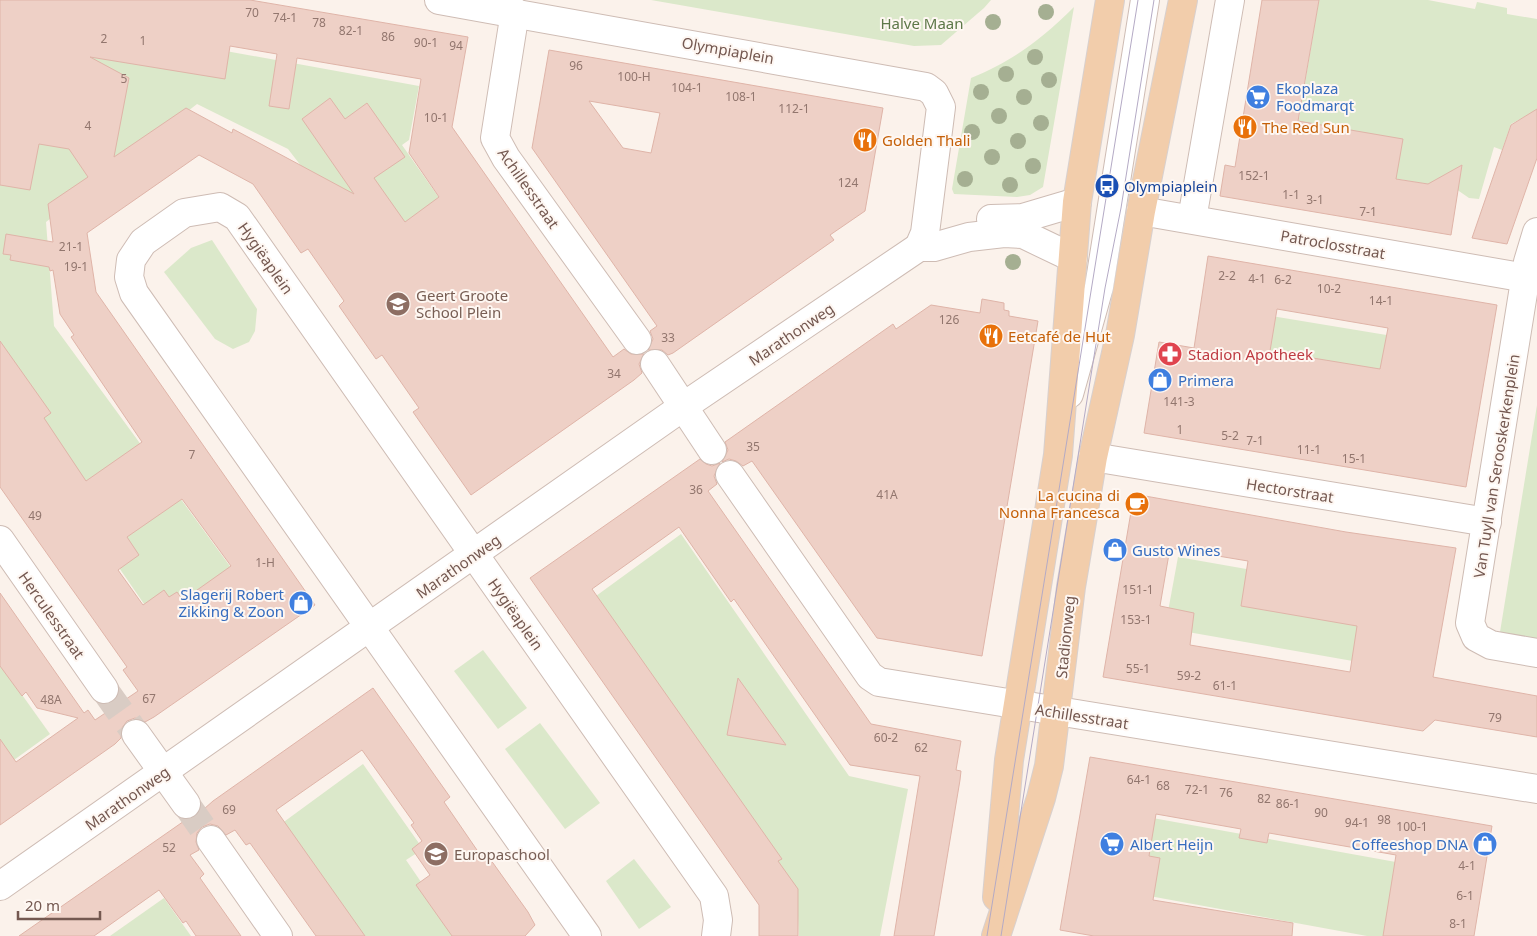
<svg xmlns="http://www.w3.org/2000/svg" width="1537" height="936" viewBox="0 0 1537 936" font-family="'Noto Sans',sans-serif">
	<style>
		.green { fill: #dbe8ca }
		.building { fill: #eed0c6; stroke: #dfb4a8; fill-rule: evenodd }
		.lines { fill: none; stroke-linecap: round; stroke-linejoin: round }
		.minor-tunnel { stroke: #d9ccc4; stroke-width: 28; stroke-dasharray: 28 14; stroke-linecap: butt }
		.minor-casing { stroke: #cebcb4; stroke-width: 30 }
		.major-casing { stroke: #d8d0ce; stroke-width: 30 }
		.minor { stroke: #fff; stroke-width: 28 }
		.major { stroke: #f2cdab; stroke-width: 28 }
		.tram { stroke: #b4aac5; stroke-width: 1 }
		.tree { fill: #a5af92 }
		.labels { text-anchor: middle; dominant-baseline: central; stroke-width: 4; stroke-linejoin: round; paint-order: stroke }
		.number-label { font-size: 12px; fill: #92766e }
		.park-label { font-size: 15px; fill: #5e7849; stroke: #fef7f2 }
		.street-label { font-size: 15px; fill: #745850; stroke: #fef7f2 }
		.shop-label { font-size: 15px; fill: #366cbe; stroke: #fef7f2; text-anchor: start }
		.food-label { font-size: 15px; fill: #c56008; stroke: #fef7f2; text-anchor: start }
		.transit-label { font-size: 15px; fill: #164399; stroke: #fef7f2; text-anchor: start }
		.education-label { font-size: 15px; fill: #785e54; stroke: #fef7f2; text-anchor: start }
		.health-label { font-size: 15px; fill: #be3a42; stroke: #fef7f2; text-anchor: start }
	</style>
	<rect width="100%" height="100%" fill="#fbf2eb"/>
	<g class="green">
		<path d="M651,0H991L984,8L941,45L914,46Z"/>
		<path d="M1319,0H1428L1475,9L1477,2L1507,8V14L1537,19V116L1528,115L1511,124L1502,150L1494,147L1479,199L1469,198L1456,189L1300,162L1296,136Z"/>
		<path d="M1074,7L1043,187L1030,195L1017,197L954,194L952,189L971,78C1014,60 1041,40 1074,7Z"/>
		<path d="M22,14L419,86L409,140L402,145L562,373L345,223L288,149L197,104L46,222L54,326L254,599L173,646L0,395V126Z"/>
		<path d="M212,240L257,309L255,331L249,342L233,349L215,339L164,272L191,248Z"/>
		<path d="M1248,312L1441,344L1426,431L1234,398Z"/>
		<path d="M1537,405V644L1508,638V634L1500,632Z"/>
		<path d="M681,534L849,776L908,789L880,936H799L797,894L596,596Z"/>
		<path d="M1178,557L1400,596L1387,667L1165,628Z"/>
		<path d="M483,650L527,708L498,729L454,671Z"/>
		<path d="M0,664L50,734L0,770Z"/>
		<path d="M540,723L600,803L565,829L505,749Z"/>
		<path d="M363,764L423,849L406,860L458,936H361L281,824Z"/>
		<path d="M1147,817L1440,870L1428,936H1367L1133,893Z"/>
		<path d="M634,859L671,907L639,929L606,881Z"/>
		<path d="M164,898L191,936H110Z"/>
	</g>
	<g class="building">
		<path d="M0,0H250L468,37L452,127L613,357L624,349L631,354H644L639,364L642,373L634,380L471,495L413,412L419,408L382,355L376,359L339,306L344,301L308,249L301,253L253,184L199,155L87,233L96,292L315,605L154,717L145,722L135,718L127,721L122,728L121,738L115,744L0,825V739L16,762L78,718L37,708L26,692L22,696L0,666V593L84,713L88,710L95,720L138,691L123,670L127,667L0,487V341L51,413L44,418L86,481L142,442L71,337L74,335L60,314L53,270L50,271L49,267L10,260L11,255L3,254L6,234L53,242L48,204L88,177L69,149L39,144L30,190L0,185ZM230,46L277,54L269,106L289,109L297,58L421,79L409,153L439,197L405,222L374,178L405,157L367,103L345,119L330,98L302,119L354,194L233,129L232,133L186,108L114,157L129,78L90,57L225,79ZM182,499L231,566L183,600L177,592L169,597L164,590L143,605L118,570L139,555L127,537Z"/>
		<path d="M1262,0H1319L1298,121L1403,139L1396,179L1428,184L1462,165L1451,235L1220,196L1225,165L1235,167Z"/>
		<path d="M549,50L883,108L865,211L830,235L834,240L673,353L668,355L662,350H648L653,339L650,331L657,326L532,148ZM589,101L660,113L651,153L623,148Z"/>
		<path d="M1537,109V158L1507,244L1472,238L1511,125Z"/>
		<path d="M1208,256L1497,305L1466,487L1144,433L1159,342L1194,348ZM1277,309L1388,328L1380,369L1270,351Z"/>
		<path d="M982,299L1004,303V310L1009,311V316L1038,321L982,656L877,638L752,461L743,466L736,461L729,459L722,462L728,450L725,442L893,324L896,329L931,305L980,313Z"/>
		<path d="M700,459L706,464L712,466L720,463L714,476L717,484L708,491L871,724L961,741L956,770L961,771L960,780L934,936H894L920,776L850,765L734,599L731,602L679,527L592,589L782,859L778,861L798,889V936H759V905L530,578Z"/>
		<path d="M1134,494L1346,532L1456,548L1433,677L1537,696V737L1435,720L1423,731L1103,677ZM1170,548L1248,561L1241,606L1357,626L1350,672L1190,645L1194,613L1160,606Z"/>
		<path d="M738,678L786,745L727,735Z"/>
		<path d="M373,688L450,797L444,802L479,853L487,856L493,863L528,912L535,925L525,936H452L416,885L430,875L412,849L422,841L411,825L414,823L362,750L276,810L365,936H316L250,843L246,845L235,830L226,835L218,826L210,824L202,827L197,833L196,842L199,850L190,855L204,874L200,878L241,936H196L186,921L183,923L159,890L94,936H19L187,819L195,817L213,801Z"/>
		<path d="M1090,757L1492,826L1474,936H1383L1396,855L1269,833L1267,843L1239,838L1241,829L1156,814L1149,856L1160,858L1153,900L1293,923L1292,936H1094L1060,930Z"/>
	</g>
	<g class="lines">
		<g class="minor-tunnel">
			<path d="M104,689L136,734"/>
			<path d="M186,804L211,840"/>
		</g>
		<defs>
			<g id="minor">
				<path d="M439,0L926,87L934,93L941,107L925,233L919,247"/>
				<path d="M515,12L495,138L506,158L637,340"/>
				<path d="M1141,211L1526,278"/>
				<path d="M991,219L1023,218L1077,202"/>
				<path d="M1192,219L1230,0"/>
				<path d="M1537,232L1528,262L1470,623L1476,637L1491,645L1537,653"/>
				<path d="M919,247H934L969,237L1004,233L1023,234L1073,258"/>
				<path d="M655,364L712,450"/>
				<path d="M1069,394L1099,287L1145,0"/>
				<path d="M1093,457L1487,522"/>
				<path d="M730,475L870,676L879,682L1537,789"/>
				<path d="M0,540L104,689"/>
				<path d="M136,734L186,804"/>
				<path d="M211,840L278,936"/>
				<path d="M0,886L684,406L919,247"/>
				<path d="M587,936L134,293L129,277L131,260L143,242L184,213L220,207L237,217L714,896L718,920L716,936"/>
			</g>
			<g id="major">
				<path d="M997,897L1009,760L1058,455L1077,202L1110,0"/>
				<path d="M996,936L1041,798L1049,766L1071,587L1093,457L1120,335L1141,211L1183,0"/>
			</g>
		</defs>
		<use href="#minor" class="minor-casing"/>
		<use href="#major" class="major-casing"/>
		<use href="#minor" class="minor"/>
		<use href="#major" class="major"/>
		<g class="tram">
			<path d="M987,936L1138,0"/>
			<path d="M1001,936L1105,288L1121,208L1154,0"/>
		</g>
	</g>
	<g class="tree">
		<circle cx="1046" cy="12" r="8"/>
		<circle cx="993" cy="22" r="8"/>
		<circle cx="1035" cy="57" r="8"/>
		<circle cx="1006" cy="74" r="8"/>
		<circle cx="1049" cy="80" r="8"/>
		<circle cx="981" cy="92" r="8"/>
		<circle cx="1024" cy="97" r="8"/>
		<circle cx="999" cy="116" r="8"/>
		<circle cx="1041" cy="123" r="8"/>
		<circle cx="972" cy="132" r="8"/>
		<circle cx="1018" cy="141" r="8"/>
		<circle cx="992" cy="157" r="8"/>
		<circle cx="1033" cy="166" r="8"/>
		<circle cx="965" cy="179" r="8"/>
		<circle cx="1010" cy="185" r="8"/>
		<circle cx="1013" cy="262" r="8"/>
	</g>
	<defs>
		<symbol id="supermarket-disc" viewBox="-11 -11 22 22"><circle r="9.5" fill="#3f7fe0" stroke="#fef7f2"/><path d="M-6-5.5h2.5l.6 2H6L4.5 2H-2.5L-4.4-4H-6ZM-1.5 3.2a1.3 1.3 0 1 0 .1 0ZM3 3.2a1.3 1.3 0 1 0 .1 0Z" fill="#fff"/></symbol>
		<symbol id="restaurant-disc" viewBox="-11 -11 22 22"><circle r="9.5" fill="#e8710a" stroke="#fef7f2"/><path d="M-5-6h1v4h1v-4h1v4h1v-4h1v5L-1.5 .5V6h-2V.5L-5-1ZM5-6V6H3V1.5H1.5Q1.5-4 5-6Z" fill="#fff"/></symbol>
		<symbol id="bus-disc" viewBox="-11 -11 22 22"><circle r="9.5" fill="#1a4fb4" stroke="#fef7f2"/><path d="M-5-6H5V4H4V6H2V4H-2V6H-4V4H-5ZM-3.5-4V0h7V-4ZM-3.5 1.2v1.5H-2V1.2ZM2 1.2v1.5H3.5V1.2Z" fill="#fff"/></symbol>
		<symbol id="school-disc" viewBox="-11 -11 22 22"><circle r="9.5" fill="#8d6e63" stroke="#fef7f2"/><path d="M0-5L7-2L0 1L-7-2ZM-4 1L0 2.5L4 1V4Q0 6-4 4Z" fill="#fff"/></symbol>
		<symbol id="pharmacy-disc" viewBox="-11 -11 22 22"><circle r="9.5" fill="#e0444e" stroke="#fef7f2"/><path d="M-2-6h4v4h4v4h-4v4h-4v-4h-4v-4h4Z" fill="#fff"/></symbol>
		<symbol id="shop-disc" viewBox="-11 -11 22 22"><circle r="9.5" fill="#3f7fe0" stroke="#fef7f2"/><path d="M-5-2.5h2.3a2.7 3.5 0 0 1 5.4 0H5L5.5 6h-11ZM-1.5-2.5h3a1.5 2.3 0 0 0-3 0Z" fill="#fff"/></symbol>
		<symbol id="cafe-disc" viewBox="-11 -11 22 22"><circle r="9.5" fill="#e8710a" stroke="#fef7f2"/><path d="M-5.5-4.5H6V0H3Q3 3.5 0 3.5H-2.5Q-5.5 3.5-5.5 0ZM3-3.2v2h1.7v-2ZM-6 4.5H4V6H-6Z" fill="#fff"/></symbol>
	</defs>
	<g fill-rule="evenodd">
		<use href="#supermarket-disc" x="1244" y="83" width="28" height="28"/>
		<use href="#restaurant-disc" x="1231" y="113" width="28" height="28"/>
		<use href="#restaurant-disc" x="851" y="126" width="28" height="28"/>
		<use href="#bus-disc" x="1093" y="172" width="28" height="28"/>
		<use href="#school-disc" x="384" y="290" width="28" height="28"/>
		<use href="#restaurant-disc" x="977" y="322" width="28" height="28"/>
		<use href="#pharmacy-disc" x="1156" y="340" width="28" height="28"/>
		<use href="#shop-disc" x="1146" y="366" width="28" height="28"/>
		<use href="#cafe-disc" x="1123" y="490" width="28" height="28"/>
		<use href="#shop-disc" x="1101" y="536" width="28" height="28"/>
		<use href="#shop-disc" x="287" y="589" width="28" height="28"/>
		<use href="#supermarket-disc" x="1098" y="830" width="28" height="28"/>
		<use href="#shop-disc" x="1471" y="830" width="28" height="28"/>
		<use href="#school-disc" x="422" y="840" width="28" height="28"/>
	</g>
	<g class="labels">
		<g class="number-label">
			<text x="252" y="12">70</text>
			<text x="285" y="17">74-1</text>
			<text x="319" y="22">78</text>
			<text x="351" y="30">82-1</text>
			<text x="388" y="36">86</text>
			<text x="104" y="38">2</text>
			<text x="143" y="40">1</text>
			<text x="426" y="42">90-1</text>
			<text x="456" y="45">94</text>
			<text x="576" y="65">96</text>
			<text x="634" y="76">100-H</text>
			<text x="124" y="78">5</text>
			<text x="687" y="87">104-1</text>
			<text x="741" y="96">108-1</text>
			<text x="794" y="108">112-1</text>
			<text x="436" y="117">10-1</text>
			<text x="88" y="125">4</text>
			<text x="1254" y="175">152-1</text>
			<text x="848" y="182">124</text>
			<text x="1291" y="194">1-1</text>
			<text x="1315" y="199">3-1</text>
			<text x="1368" y="211">7-1</text>
			<text x="71" y="246">21-1</text>
			<text x="76" y="266">19-1</text>
			<text x="1227" y="275">2-2</text>
			<text x="1257" y="278">4-1</text>
			<text x="1283" y="279">6-2</text>
			<text x="1329" y="288">10-2</text>
			<text x="1381" y="300">14-1</text>
			<text x="949" y="319">126</text>
			<text x="668" y="337">33</text>
			<text x="614" y="373">34</text>
			<text x="1179" y="401">141-3</text>
			<text x="1180" y="429">1</text>
			<text x="1230" y="435">5-2</text>
			<text x="1255" y="440">7-1</text>
			<text x="753" y="446">35</text>
			<text x="1309" y="449">11-1</text>
			<text x="192" y="454">7</text>
			<text x="1354" y="458">15-1</text>
			<text x="696" y="489">36</text>
			<text x="887" y="494">41A</text>
			<text x="35" y="515">49</text>
			<text x="265" y="562">1-H</text>
			<text x="1138" y="589">151-1</text>
			<text x="1136" y="619">153-1</text>
			<text x="1138" y="668">55-1</text>
			<text x="1189" y="675">59-2</text>
			<text x="1225" y="685">61-1</text>
			<text x="149" y="698">67</text>
			<text x="51" y="699">48A</text>
			<text x="1495" y="717">79</text>
			<text x="886" y="737">60-2</text>
			<text x="921" y="747">62</text>
			<text x="1139" y="779">64-1</text>
			<text x="1163" y="785">68</text>
			<text x="1197" y="789">72-1</text>
			<text x="1226" y="792">76</text>
			<text x="1264" y="798">82</text>
			<text x="1288" y="803">86-1</text>
			<text x="229" y="809">69</text>
			<text x="1321" y="812">90</text>
			<text x="1384" y="819">98</text>
			<text x="1357" y="822">94-1</text>
			<text x="1412" y="826">100-1</text>
			<text x="169" y="847">52</text>
			<text x="1467" y="865">4-1</text>
			<text x="1465" y="895">6-1</text>
			<text x="1458" y="923">8-1</text>
		</g>
		<g class="park-label">
			<text x="922" y="23">Halve Maan</text>
		</g>
		<g class="street-label">
			<text transform="translate(728 50) rotate(10)">Olympiaplein</text>
			<text transform="translate(529 188) rotate(55)">Achillesstraat</text>
			<text transform="translate(1333 244) rotate(10)">Patroclosstraat</text>
			<text transform="translate(266 258) rotate(55)">Hygiëaplein</text>
			<text transform="translate(791 334) rotate(-34)">Marathonweg</text>
			<text transform="translate(1496 466) rotate(-81)">Van Tuyll van Serooskerkenplein</text>
			<text transform="translate(1290 490) rotate(9)">Hectorstraat</text>
			<text transform="translate(458 566) rotate(-35)">Marathonweg</text>
			<text transform="translate(516 614) rotate(55)">Hygiëaplein</text>
			<text transform="translate(52 615) rotate(55)">Herculesstraat</text>
			<text transform="translate(1065 637) rotate(-84)">Stadionweg</text>
			<text transform="translate(1082 716) rotate(9)">Achillesstraat</text>
			<text transform="translate(127 798) rotate(-35)">Marathonweg</text>
		</g>
		<g class="shop-label">
			<text x="1276" y="88">Ekoplaza<tspan x="1276" dy="17">Foodmarqt</tspan></text>
			<text x="1178" y="380">Primera</text>
			<text x="1132" y="550">Gusto Wines</text>
			<text x="284" y="594" text-anchor="end">Slagerij Robert<tspan x="284" dy="17">Zikking &amp; Zoon</tspan></text>
			<text x="1130" y="844">Albert Heijn</text>
			<text x="1468" y="844" text-anchor="end">Coffeeshop DNA</text>
		</g>
		<g class="food-label">
			<text x="1262" y="127">The Red Sun</text>
			<text x="882" y="140">Golden Thali</text>
			<text x="1008" y="336">Eetcafé de Hut</text>
			<text x="1120" y="495" text-anchor="end">La cucina di<tspan x="1120" dy="17">Nonna Francesca</tspan></text>
		</g>
		<g class="transit-label">
			<text x="1124" y="186">Olympiaplein</text>
		</g>
		<g class="education-label">
			<text x="416" y="295">Geert Groote<tspan x="416" dy="17">School Plein</tspan></text>
			<text x="454" y="854">Europaschool</text>
		</g>
		<g class="health-label">
			<text x="1188" y="354">Stadion Apotheek</text>
		</g>
	</g>
	<path d="M18 911v8h82v-8" fill="none" stroke="#745850" stroke-width="2.5"/>
	<text x="25" y="911" font-size="15" fill="#745850" stroke="#fef7f2" stroke-width="4" paint-order="stroke">20 m</text>
</svg>
